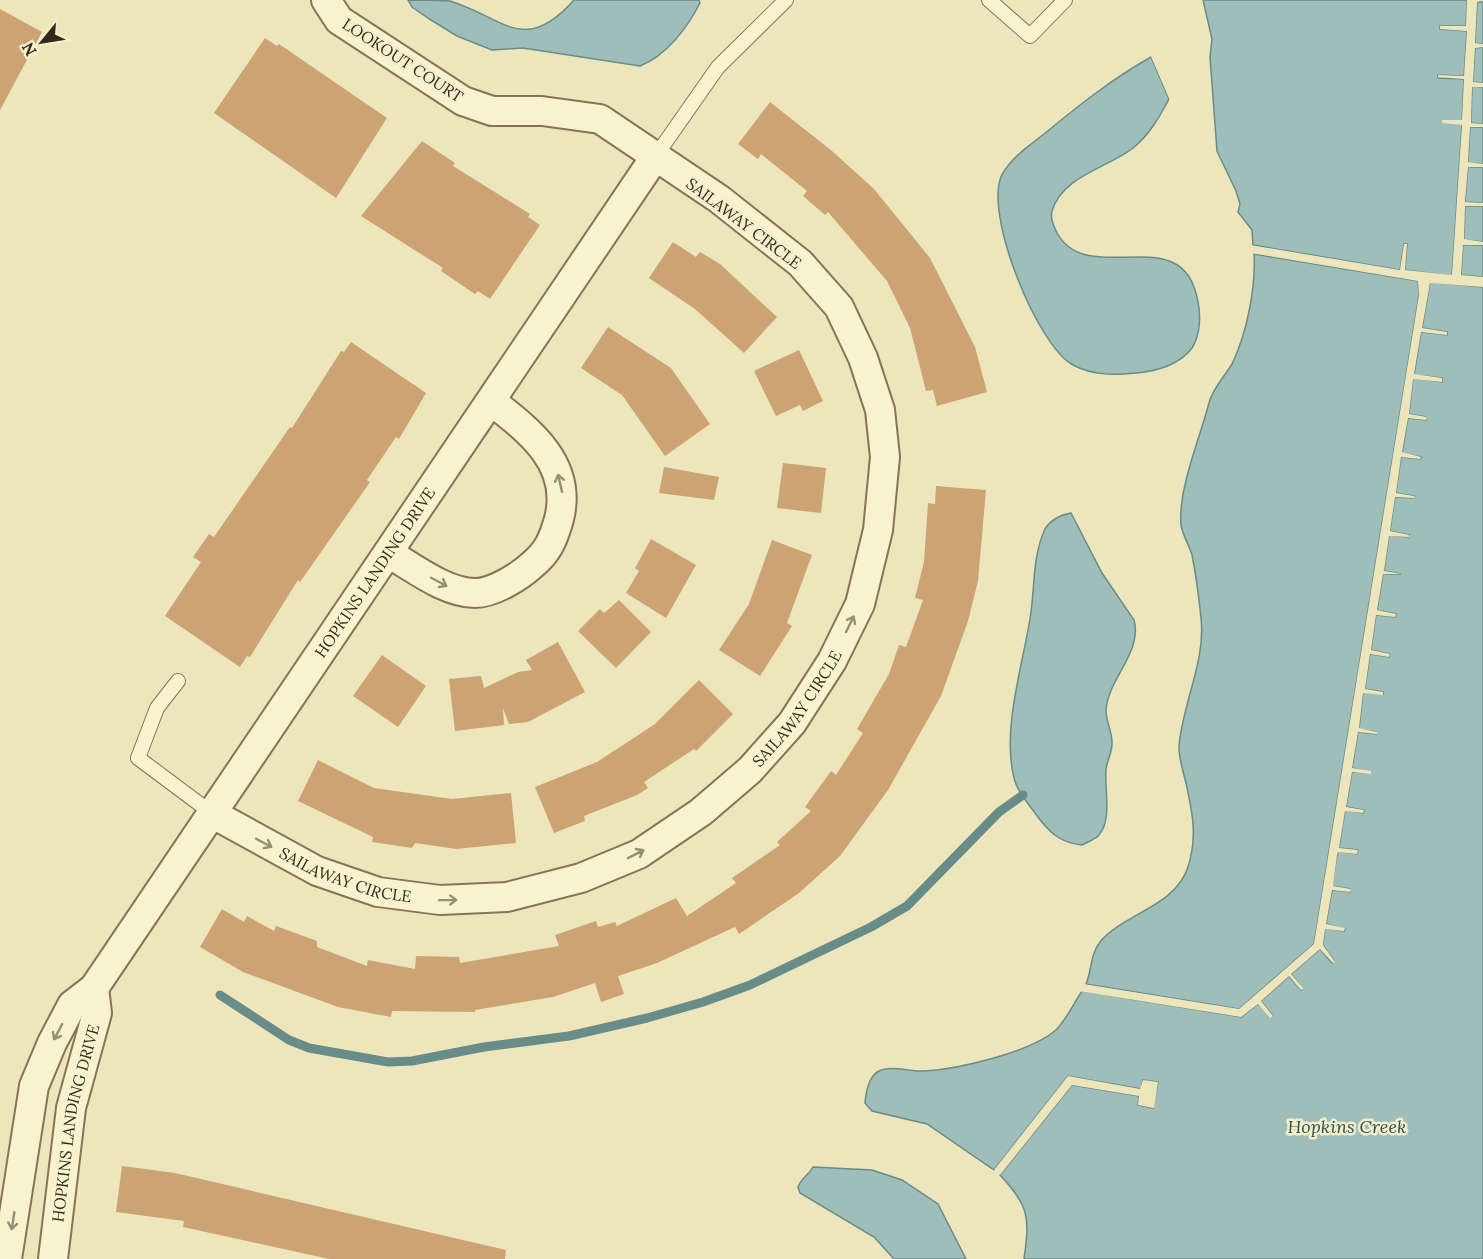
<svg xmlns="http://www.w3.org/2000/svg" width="1483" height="1259" viewBox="0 0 1483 1259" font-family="Lora,serif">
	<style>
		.water { fill: #a0beb9; stroke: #688c87; stroke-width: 1.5 }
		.pier { fill: #ede5bc }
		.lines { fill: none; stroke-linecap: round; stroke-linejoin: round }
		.stream { stroke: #688c87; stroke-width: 9 }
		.building { fill: #cca372 }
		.service-casing { stroke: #857556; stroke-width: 16 }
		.minor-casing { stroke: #857556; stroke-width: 32 }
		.service { stroke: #f9f2cf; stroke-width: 14 }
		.minor { stroke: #f9f2cf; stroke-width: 28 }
		.oneway { stroke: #968e75 }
		.labels { text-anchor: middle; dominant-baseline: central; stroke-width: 5; stroke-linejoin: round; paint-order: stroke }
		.street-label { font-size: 16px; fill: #342a1b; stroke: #f5eecc }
		.water-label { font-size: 18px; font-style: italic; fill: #2a5154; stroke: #f5eecc }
	</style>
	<rect width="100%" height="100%" fill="#ede5bc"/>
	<g class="water">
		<path d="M408,0C421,0 438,0 450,1C505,18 524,56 574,0H699L700,3C688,27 666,56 640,66L523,48L492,50L457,36L431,20L412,7Z"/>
		<path d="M1203,0H1467L1466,26H1440V29L1467,31L1464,76L1438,75V78L1464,79L1462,121H1442L1462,124L1452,276L1405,270L1407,244H1404L1400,270L1253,245L1252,230L1238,212L1240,204L1236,191L1217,151L1210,57L1212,39Z"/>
		<path d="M1477,2H1483V44L1475,43Z"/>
		<path d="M1483,47V83L1473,82L1475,48Z"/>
		<path d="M1151,57L1169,99C1159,118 1149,135 1133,148C1108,168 1062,176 1052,211C1050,219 1054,226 1057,233C1089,290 1184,217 1198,302C1201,316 1200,336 1192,348C1179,365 1157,371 1137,373C1114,375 1094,376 1073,365C1037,346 981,208 1003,173C1012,157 1030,145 1044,134C1078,106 1112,79 1151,57Z"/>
		<path d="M1472,86L1483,87V124L1471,123Z"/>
		<path d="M1470,127H1483V164L1468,163Z"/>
		<path d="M1468,167H1483V203L1465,202Z"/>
		<path d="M1465,206H1483V242L1464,240Z"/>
		<path d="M1463,245H1483V277L1461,275Z"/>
		<path d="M1254,254L1418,281L1419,295L1314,944L1239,1009L1086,984C1092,970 1090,955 1100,942C1124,913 1175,907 1188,867C1198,836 1192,809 1185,779C1182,768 1179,758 1179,747C1182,704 1206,662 1201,618C1199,598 1196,575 1192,555C1189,545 1183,536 1181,525C1180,514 1182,496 1185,485C1191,457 1202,430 1209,403C1212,389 1225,376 1232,364C1247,333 1256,287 1254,254Z"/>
		<path d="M1430,282L1483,287V1259H1024C1030,1217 1029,1206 1000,1175L1072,1085L1139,1096L1138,1105L1153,1108L1158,1082L1143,1080L1141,1089L1068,1076L994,1170L927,1124L872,1111L865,1103C866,1092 869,1076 879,1071C891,1065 912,1072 925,1071C959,1069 1031,1052 1056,1030C1066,1020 1074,1003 1082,991L1241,1017L1258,1004L1273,1016L1261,1001L1289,976L1301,990L1303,989L1291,974L1320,949L1332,963L1334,961L1323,945L1325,928L1344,931L1345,929L1326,924L1332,890L1350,892V889L1332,886L1337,855L1338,851L1357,854L1358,850L1339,848L1345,810L1363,813L1364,810L1346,807L1352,772L1371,773L1352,768L1358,732L1376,734V732L1359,729L1363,692L1383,694V692L1365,689L1370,654L1389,657L1390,654L1371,650L1376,615L1395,617L1396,614L1377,610L1383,574H1401L1384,571L1389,535L1408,537L1409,535L1390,531L1395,497L1413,498L1414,496L1396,493L1401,457L1420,459L1421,457L1402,453L1408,418L1426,420V417L1409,414L1413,378L1442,382V378L1414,375L1421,332L1447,335V332L1422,328Z"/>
		<path d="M1071,513L1102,573L1134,620C1143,652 1107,680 1106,711C1106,721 1112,732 1112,742C1113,751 1107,760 1106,769C1104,788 1113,821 1098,836C1094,840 1087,842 1082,845C1059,843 1048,831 1035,813C1027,802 1017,791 1014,778C1002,729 1022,668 1030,619C1035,590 1032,557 1045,529C1051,519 1060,515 1071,513Z"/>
		<path d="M813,1167L872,1170L902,1180L938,1204L966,1259H894L874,1237L800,1193L798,1187C801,1178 808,1176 813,1167Z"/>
	</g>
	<g class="pier">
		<path d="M1467,0H1470V31L1455,278L1400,273L1252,248L1250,245L1400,270L1404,244H1407L1405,270L1452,275L1462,125L1442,123V120H1462L1464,79L1438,77V75L1464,76L1467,31L1440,29V26H1466Z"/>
		<path d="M1475,0H1483L1477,2L1475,43L1483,44V47L1475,48L1473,82L1483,83V87H1472L1471,123L1483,124V127H1470L1468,162L1483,164V167H1468L1465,202L1483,203V206H1465L1464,239L1483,242V245H1463L1461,275L1483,277V280L1460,278L1458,275L1462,242Z"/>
		<path d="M1150,54L1154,56L1172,98L1171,103Z"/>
		<path d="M1254,251L1419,278L1422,295L1317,945L1239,1012L1085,987L1083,984L1239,1009L1314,944L1419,295L1418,281L1251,253Z"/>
		<path d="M1430,279L1483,284V287L1430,283L1422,328L1447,332V335L1421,332L1414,374L1442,378V382L1413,379L1409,414L1427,417L1426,420L1408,418L1402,452L1421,457L1420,459L1401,457L1396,493L1414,496V498L1395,497L1390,531L1409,535V537L1389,536L1384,571L1402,574H1383L1377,610L1396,614L1395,617L1376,615L1371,650L1390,654L1389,657L1370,654L1365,689L1383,692V695L1363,693L1359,728L1377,732V734L1358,732L1352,768L1371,771V774L1352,772L1346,807L1364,810L1363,813L1345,811L1339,848L1358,850L1357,854L1338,852L1337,855L1333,886L1351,889L1350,892L1332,890L1326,924L1345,928L1344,931L1325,929L1323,945L1335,962L1333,963L1320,949L1291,974L1304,989L1301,990L1289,976L1261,1001L1273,1016L1270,1018L1258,1004L1241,1017L1078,991L1082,988L1240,1014L1320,946L1418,331Z"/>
		<path d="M1068,1076L1140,1089L1143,1080L1158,1082L1154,1108L1138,1105L1139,1096L1072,1085L1000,1175L998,1173L1071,1082L1140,1094L1141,1103L1151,1104L1154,1085L1145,1084L1141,1092L1069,1079L996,1171L994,1170Z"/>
	</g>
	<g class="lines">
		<path class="stream" d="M220,995L289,1040L309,1048L388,1062L412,1061L484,1047L569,1036L647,1018L703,1002L750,985L871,927L907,906L999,812L1023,795"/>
	</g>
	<g class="building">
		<path d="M0,9L42,32L0,110Z"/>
		<path d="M265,38L277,46L279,44L387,118L336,198L214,113Z"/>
		<path d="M770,102L832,151L874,189L930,258L975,347L987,392L937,406L933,390L926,391L910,328L887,281L828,212L825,215L803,196L807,191L761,154L758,159L738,144Z"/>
		<path d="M422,141L455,163L453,166L530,214L528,217L540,225L490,299L478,291L475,294L441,271L443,268L361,216Z"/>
		<path d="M673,242L696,257L700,252L720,264L777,317L744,353L695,309L649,278Z"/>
		<path d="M608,327L671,368L710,424L665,456L622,395L581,368Z"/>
		<path d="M351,342L426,393L399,439L396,437L367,480L370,482L347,515L300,582L298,580L250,657L247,656L240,667L165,616L201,562L193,557L209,534L214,537L290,427L292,428L341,351L344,352Z"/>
		<path d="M799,350L823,401L803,411L800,405L776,416L754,371Z"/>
		<path d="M783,463L826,468L821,513L777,508Z"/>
		<path d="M664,467L719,477L714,500L659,493Z"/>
		<path d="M936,486L986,490L978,581L968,621L941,696L888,790L840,856L799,893L739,934L735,927L657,963L618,976L624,994L601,1002L595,983L553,997L475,1010V1012L392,1011L391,1017L338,1007L243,972L200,947L222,909L244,922L247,916L274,931L276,926L317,941V947L367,966L368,960L415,969L416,956L459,957L460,963L559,946L555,935L596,921L598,927L615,922L617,926L676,898L687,916L736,883L732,878L780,845L777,842L811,811L805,807L831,771L836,775L863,733L857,729L889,674L899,645L906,647L923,600L915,598L924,562L928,503L935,504Z"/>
		<path d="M651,539L696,565L666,618L626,593L639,571L635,568Z"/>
		<path d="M772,540L812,555L787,623L792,626L760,676L719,650L749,604Z"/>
		<path d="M619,600L651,632L616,668L578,631L600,609L604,613Z"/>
		<path d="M558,642L585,692L528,722L509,724L503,708L504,725L455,731L449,679L481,676L484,688L518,672L532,670L526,660Z"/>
		<path d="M382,655L426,686L398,727L353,696Z"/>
		<path d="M699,680L733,714L696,751L694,749L644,782L648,788L637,795L584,816L585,821L554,833L535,787L597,762L655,724Z"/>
		<path d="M318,760L374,788L452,799L511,793L516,843L456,849L415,843L412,848L372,842L373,837L298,801Z"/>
		<path d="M122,1166L175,1173L506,1250L505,1259H329L183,1227L184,1221L116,1212Z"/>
	</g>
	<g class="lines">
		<defs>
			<g id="service">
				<path d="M989,0L1030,36L1065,0"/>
				<path d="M655,157L718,67L786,0"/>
				<path d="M178,681L157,708L138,758L213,814"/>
			</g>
			<g id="minor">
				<path d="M388,553C413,567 445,593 475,593C493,593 519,577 532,565C548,552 553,540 559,519C573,464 530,431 491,401"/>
				<path id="s1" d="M213,814L317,871L378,892L440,900L507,897L581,878L639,854L701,812L750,770L792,723L832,661L860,604L878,530L885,457L880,410L863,358L839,307L800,263L719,199L600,119L542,111H492L463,101L339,20L326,0"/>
				<path id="s2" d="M7,1259L34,1086L52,1043L72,1005L94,988L655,157"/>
				<path id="s3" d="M53,1259L71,1108L97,1013L94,988"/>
			</g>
		</defs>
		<use href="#service" class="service-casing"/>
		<use href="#minor" class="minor-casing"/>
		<use href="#service" class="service"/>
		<use href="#minor" class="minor"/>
	</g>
	<defs><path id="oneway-shaft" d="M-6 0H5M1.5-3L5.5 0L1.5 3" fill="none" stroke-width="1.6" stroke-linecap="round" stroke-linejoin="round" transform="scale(1.5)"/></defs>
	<g class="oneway">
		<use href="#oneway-shaft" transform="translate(560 483) rotate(-103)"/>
		<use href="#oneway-shaft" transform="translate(439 582) rotate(28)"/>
		<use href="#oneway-shaft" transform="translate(850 624) rotate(-64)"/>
		<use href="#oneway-shaft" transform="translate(264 843) rotate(28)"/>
		<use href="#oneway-shaft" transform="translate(636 854) rotate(-27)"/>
		<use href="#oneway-shaft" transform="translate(448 900) rotate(-1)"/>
		<use href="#oneway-shaft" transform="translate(58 1032) rotate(118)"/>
		<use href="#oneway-shaft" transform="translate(13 1221) rotate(99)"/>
	</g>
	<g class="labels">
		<g class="street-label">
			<text transform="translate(403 60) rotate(33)">LOOKOUT COURT</text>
			<text transform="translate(744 223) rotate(37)">SAILAWAY CIRCLE</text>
			<text stroke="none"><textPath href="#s2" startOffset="794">HOPKINS LANDING DRIVE</textPath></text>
			<text stroke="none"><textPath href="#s1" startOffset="669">SAILAWAY CIRCLE</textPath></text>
			<text stroke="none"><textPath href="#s1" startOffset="147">SAILAWAY CIRCLE</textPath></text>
			<text stroke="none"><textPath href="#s3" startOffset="138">HOPKINS LANDING DRIVE</textPath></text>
		</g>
		<g class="water-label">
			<text x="1347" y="1126">Hopkins Creek</text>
		</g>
	</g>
	<g transform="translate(42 42) rotate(240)" stroke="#f5eecc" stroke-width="4.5" paint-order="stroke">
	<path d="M0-4.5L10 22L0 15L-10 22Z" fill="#342a1b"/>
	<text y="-9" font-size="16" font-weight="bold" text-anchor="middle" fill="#342a1b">N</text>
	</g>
</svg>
